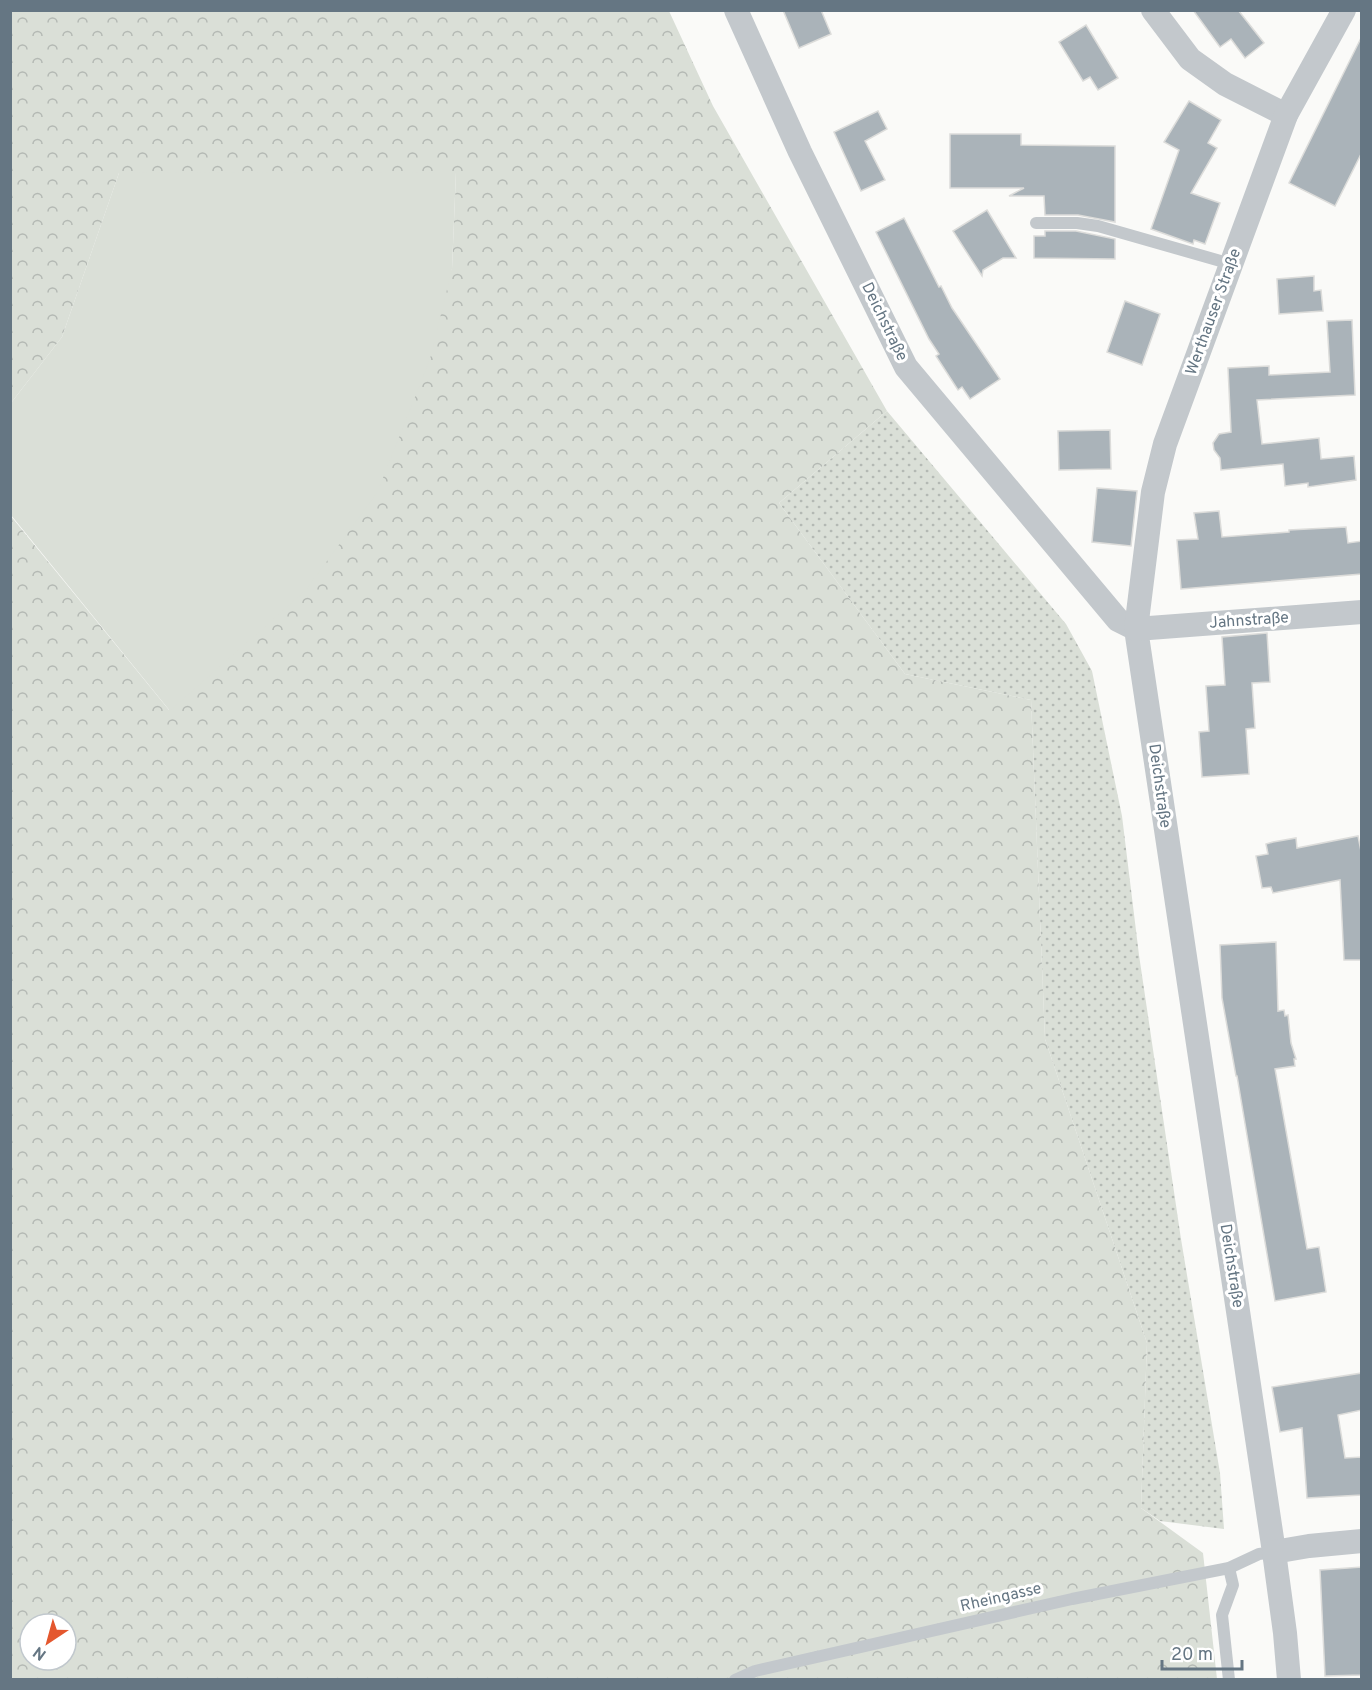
<svg xmlns="http://www.w3.org/2000/svg" width="1372" height="1690" viewBox="0 0 1372 1690" font-family="Overpass,sans-serif">
	<style>
		.grass { fill: url(#grass-dots) }
		.forest { fill: url(#forest-crowns); fill-rule: evenodd }
		.garden { fill: #dadfd7 }
		.building { fill: #aab3b9; stroke: #dcdcda; stroke-width: 1.5 }
		.lines { fill: none; stroke-linecap: round; stroke-linejoin: round }
		.service { stroke: #c3c8cc; stroke-width: 12 }
		.minor { stroke: #c3c8cc; stroke-width: 24 }
		.labels { text-anchor: middle; dominant-baseline: central; stroke-width: 6; stroke-linejoin: round; paint-order: stroke }
		.street-label { font-size: 16px; fill: #657683; stroke: #fff }
	</style>
	<defs>
		<pattern id="grass-dots" width="8" height="8" patternUnits="userSpaceOnUse" patternTransform="scale(1.5)"><rect width="8" height="8" fill="#dadfd7"/><path d="M2 2h.1M6 6h.1" fill="none" stroke="#b4b9b4" stroke-width="1.8" stroke-linecap="round"/></pattern>
		<pattern id="forest-crowns" width="20" height="18" patternUnits="userSpaceOnUse" patternTransform="scale(1.5)"><rect width="20" height="18" fill="#dadfd7"/><path d="M2 6a3 3 0 1 1 6 0M12 15a3 3 0 1 1 6 0" fill="none" stroke="#b4b9b4"/></pattern>
	</defs>
	<rect width="100%" height="100%" fill="#fafaf8"/>
	<path class="grass" d="M887,411L1066,624L1092,671L1122,816L1139,955L1181,1239L1220,1473L1224,1529L1160,1521L1141,1508L1147,1343L1045,1039L1031,700L905,674L779,503Z"/>
	<path class="forest" d="M11,11H669L713,106L887,411L779,503L905,674L1031,700L1045,1039L1147,1343L1141,1508L1203,1553L1217,1679H11L10,515L169,710L452,269L456,173H119L62,337L11,403ZM30,1624H66V1660H30Z"/>
	<path class="garden" d="M456,172L452,269L430,359L377,493L305,591L170,711L11,515V403L62,337L119,173Z"/>
	<g class="building">
		<path d="M783,10H821L831,34L799,48Z"/>
		<path d="M1193,10H1238L1264,43L1245,58L1231,39L1220,47Z"/>
		<path d="M1086,25L1118,78L1098,90L1090,77L1083,81L1059,42Z"/>
		<path d="M1362,36V152L1335,206L1289,183Z"/>
		<path d="M1189,101L1221,120L1208,143L1217,148L1191,193L1220,203L1205,244L1194,240L1193,244L1151,229L1179,150L1164,142Z"/>
		<path d="M878,111L887,129L865,141L885,180L861,191L834,132Z"/>
		<path d="M950,134H1021V145L1115,146V222L1078,215H1045L1044,196H1009L1024,188H950Z"/>
		<path d="M987,210L1016,258H1003L983,270L982,276L953,231Z"/>
		<path d="M904,218L939,287L941,286L952,308L1000,379L970,399L962,387L958,390L936,356L939,354L929,339L876,232Z"/>
		<path d="M1045,231H1076L1115,239V259L1034,258V236H1045Z"/>
		<path d="M1314,276V291L1321,290L1323,311L1279,314L1277,279Z"/>
		<path d="M1125,301L1160,314L1142,365L1107,352Z"/>
		<path d="M1352,320L1355,395L1257,400L1262,444L1319,438L1321,459L1354,456L1356,480L1308,487V483L1285,486L1283,464L1221,470L1220,458L1214,450L1213,443L1219,434L1231,432L1228,368L1269,366V375L1330,372L1327,321Z"/>
		<path d="M1110,430L1111,469L1059,470L1058,431Z"/>
		<path d="M1097,488L1137,491L1131,546L1092,542Z"/>
		<path d="M1219,511L1222,537L1289,532V530L1346,527L1348,543L1362,541V574L1181,589L1177,540L1198,539L1194,513Z"/>
		<path d="M1267,633L1270,682L1252,683L1255,728L1246,729L1249,774L1202,777L1199,732L1209,731L1206,686L1225,685L1222,637Z"/>
		<path d="M1358,836L1362,856V960H1344L1340,880L1273,893L1271,887L1262,888L1256,856L1268,854L1266,844L1273,842L1296,838L1297,848Z"/>
		<path d="M1276,942L1278,1011L1284,1010L1285,1016L1288,1015L1291,1043L1296,1059H1294L1295,1066L1275,1069L1307,1249L1319,1247L1326,1292L1275,1301L1237,1076H1236L1222,998L1220,945Z"/>
		<path d="M1362,1373V1410L1338,1415L1345,1458L1362,1457V1495L1307,1498L1302,1428L1280,1432L1272,1387Z"/>
		<path d="M1362,1567V1675L1325,1676L1320,1570Z"/>
	</g>
	<g class="lines">
		<g class="service">
			<path d="M1036,223H1077L1098,226L1231,264"/>
			<path d="M735,1680L755,1671L1072,1599L1229,1568L1259,1554L1274,1552"/>
			<path d="M1229,1680L1222,1615L1233,1585L1229,1568"/>
		</g>
		<g class="minor">
			<path d="M736,10L800,152L906,367L1118,620L1136,629L1274,1552L1285,1633L1289,1680"/>
			<path d="M1153,10L1190,59L1225,84L1286,115"/>
			<path d="M1344,10L1286,115L1165,444L1153,492L1136,629L1362,612"/>
			<path d="M1274,1552L1309,1546L1362,1541"/>
		</g>
	</g>
	<g class="labels">
		<g class="street-label">
			<text transform="translate(1214 312) rotate(-70)">Werthauser Straße</text>
			<text transform="translate(884 322) rotate(64)">Deichstraße</text>
			<text transform="translate(1249 621) rotate(-4)">Jahnstraße</text>
			<text transform="translate(1159 786) rotate(82)">Deichstraße</text>
			<text transform="translate(1231 1266) rotate(81)">Deichstraße</text>
			<text transform="translate(1001 1598) rotate(-13)">Rheingasse</text>
		</g>
	</g>
	<rect width="1372" height="1690" fill="none" stroke="#657683" stroke-width="24"/>
	<g transform="translate(48 1642) rotate(216)"><circle r="28" fill="#ffffff" stroke="#c1c8cd" stroke-width="1.5"/>
	<path d="M0-4.5L10 22L0 15L-10 22Z" fill="#e4572e"/>
	<text y="-9" font-size="16" font-weight="bold" text-anchor="middle" fill="#657683">N</text>
	</g>
	<path d="M1162 1660v9h80v-9" fill="none" stroke="#657683" stroke-width="3"/>
	<text x="1171" y="1660" font-size="18" fill="#657683" stroke="#ffffff" stroke-width="4.5" paint-order="stroke">20 m</text>
</svg>
